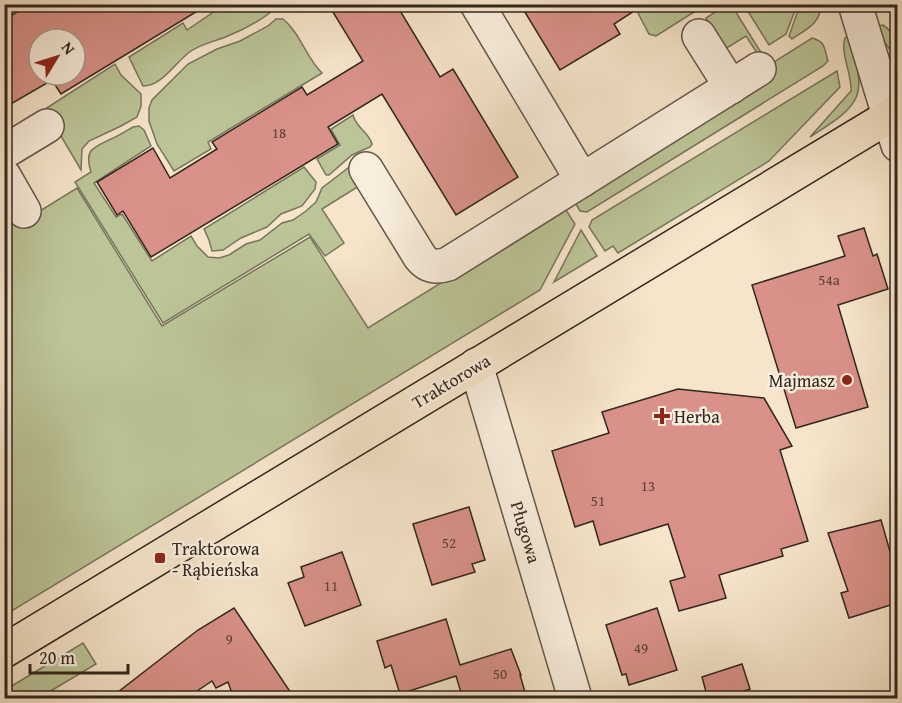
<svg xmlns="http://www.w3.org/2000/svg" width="902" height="703" viewBox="0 0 902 703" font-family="'Gentium Book Plus',serif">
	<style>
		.green { fill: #bcc598; stroke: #77765c; stroke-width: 1.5 }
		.building { fill: #d99189; stroke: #32271f; stroke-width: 1.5; fill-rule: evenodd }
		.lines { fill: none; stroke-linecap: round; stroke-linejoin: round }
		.minor-casing { stroke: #63564a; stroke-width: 36 }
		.major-casing { stroke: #32271f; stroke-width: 36 }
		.minor { stroke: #f9eedd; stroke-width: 33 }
		.major { stroke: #f6e5cb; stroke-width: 33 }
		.poi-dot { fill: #8f2418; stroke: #f9eedd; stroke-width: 2 }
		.labels { text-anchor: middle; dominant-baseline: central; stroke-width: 5; stroke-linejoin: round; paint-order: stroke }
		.number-label { font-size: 15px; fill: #5c423a }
		.poi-label { font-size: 18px; fill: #32271f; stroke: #f9eedd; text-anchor: start }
		.street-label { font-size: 18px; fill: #32271f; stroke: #f9eedd }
	</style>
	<rect width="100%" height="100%" fill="#f6e5cb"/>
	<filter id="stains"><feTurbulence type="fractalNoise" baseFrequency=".00333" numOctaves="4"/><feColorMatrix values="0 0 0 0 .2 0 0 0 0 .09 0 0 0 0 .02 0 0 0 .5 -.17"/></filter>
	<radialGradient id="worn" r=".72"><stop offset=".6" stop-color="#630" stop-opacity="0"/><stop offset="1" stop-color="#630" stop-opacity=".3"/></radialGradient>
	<g class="green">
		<path d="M214,4H278V6C265,18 247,28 230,35C217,41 203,43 191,51C176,61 163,86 143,86L129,57L183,23L187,30L212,13L209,7Z"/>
		<path d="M650,5H697L699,9L656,36L649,34L638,13Z"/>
		<path d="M726,5L732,6L762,54L759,56L746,36L725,49L706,18Z"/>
		<path d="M744,5H797L786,34L769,45Z"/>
		<path d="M800,5H820C822,23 805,30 792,39L789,36Z"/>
		<path d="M276,19H283C301,34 306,58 322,73L208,142L211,149L174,171L157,144L149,121V108L152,100L188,64L217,49L240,41L268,26Z"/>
		<path d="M883,25C894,32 897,44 897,57C887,48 882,39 876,26Z"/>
		<path d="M849,35C867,97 864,103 810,137L851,91C852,73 840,54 845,38Z"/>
		<path d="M812,38C826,42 824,48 828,61L823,66L587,212L580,211L573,199L772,79L766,67Z"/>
		<path d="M115,64L121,75L141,94V106L137,117L121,126L89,141L82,149L81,170L45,109Z"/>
		<path d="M837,71L840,87L769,161L618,253L613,246L605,251L589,227L592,220Z"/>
		<path d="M353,115C356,128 369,132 372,144L370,147L352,155L329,175H326L317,159L340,145L331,129Z"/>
		<path d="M139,126L144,130L151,146L94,183L116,217L122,214L152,261L191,236L197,246L208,257L219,258L229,255L246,244L260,240L282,223L293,220L306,211L316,202L322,188L348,168L359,186L322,209L344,243L325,256L309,234L163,323L75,182L91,172C84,150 92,148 111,139C118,136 126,131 133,127Z"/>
		<path d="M304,167L316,182L315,189L302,206L281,214L267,227L241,238L223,250L212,251L209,240L204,229Z"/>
		<path d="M77,188L162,326L310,237L368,328L564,207L575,224L540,290L5,615V204L19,224Z"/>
		<path d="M581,230L597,256L554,282Z"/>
		<path d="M83,643L96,664L39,698H5V690Z"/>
	</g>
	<g class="building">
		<path d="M30,4H209L61,94L52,80L4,108V20ZM39,39H75V75H39Z"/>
		<path d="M328,4H396L440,77L453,69L518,177L456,215L382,94L328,127L338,144L151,257L123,211L117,215L97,182L153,148L170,178L217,149L212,142L302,87L307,95L363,61Z"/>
		<path d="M520,4H645L614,24L620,34L560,70Z"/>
		<path d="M864,228L873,256L877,254L888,289L838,305L868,407L796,428L752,285L845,256L838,236Z"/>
		<path d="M678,389L764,398L792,446L780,450L808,541L781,549L783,556L719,575L726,598L679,611L670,581L685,577L668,524L600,545L593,521L575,527L552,451L609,433L602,412Z"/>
		<path d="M469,507L485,560L472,564L475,572L432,585L413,524Z"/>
		<path d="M881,520L897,576V603L849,618L841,593L848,591L828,533Z"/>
		<path d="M342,552L361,605L305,626L288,583L304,577L301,567Z"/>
		<path d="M234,608L295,699H234L228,682L216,688L212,681L185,699H109L198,630Z"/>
		<path d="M657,608L677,670L629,685L626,674L622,675L606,625Z"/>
		<path d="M446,619L460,665L511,649L521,675H520L525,692L505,699H463L456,676L400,694L391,665L385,668L377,641Z"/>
		<path d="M742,664L750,689L722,699H708L702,677Z"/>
	</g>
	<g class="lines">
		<defs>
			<g id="minor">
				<path d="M477,4L582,180L759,69"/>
				<path d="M855,4L898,145"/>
				<path d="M699,36L731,87"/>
				<path d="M4,152L47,126"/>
				<path d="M366,169L420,257C428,267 436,268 448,264L582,180"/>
				<path d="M4,176L24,211"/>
				<path d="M476,365L575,698"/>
			</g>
			<path id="major" d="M4,651L898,111"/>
		</defs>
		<use href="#minor" class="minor-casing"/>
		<use href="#major" class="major-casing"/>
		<use href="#minor" class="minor"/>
		<use href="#major" class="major"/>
	</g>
	<g class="poi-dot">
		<circle cx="847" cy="380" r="6"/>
		<path d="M659 407h6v6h6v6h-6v6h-6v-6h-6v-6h6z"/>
		<rect x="154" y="552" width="12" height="12" rx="3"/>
	</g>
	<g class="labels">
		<g class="number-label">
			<text x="279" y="132">18</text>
			<text x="829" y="279">54a</text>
			<text x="648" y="485">13</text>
			<text x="598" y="500">51</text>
			<text x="449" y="542">52</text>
			<text x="331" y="585">11</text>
			<text x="229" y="638">9</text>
			<text x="641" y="647">49</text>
			<text x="500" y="673">50</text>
		</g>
		<g class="poi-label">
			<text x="835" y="380" text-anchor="end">Majmasz</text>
			<text x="674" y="416">Herba</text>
			<text x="172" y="548">Traktorowa<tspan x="172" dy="21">- Rąbieńska</tspan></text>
		</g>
		<g class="street-label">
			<text transform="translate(451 381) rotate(-31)">Traktorowa</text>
			<text transform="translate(526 532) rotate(73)">Pługowa</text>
		</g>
	</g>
	<rect width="902" height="703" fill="none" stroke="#f6e5cb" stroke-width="24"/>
	<rect x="6" y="6" width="890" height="691" fill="none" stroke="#32271f" stroke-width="3"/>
	<rect x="12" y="12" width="878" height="679" fill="none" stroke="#32271f" stroke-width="1.5"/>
	<g transform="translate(57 57) rotate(52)"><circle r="28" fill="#f9eedd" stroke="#a99e91" stroke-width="1.5"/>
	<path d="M0-4.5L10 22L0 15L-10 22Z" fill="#8f2418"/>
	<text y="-9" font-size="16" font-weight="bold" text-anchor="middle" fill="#32271f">N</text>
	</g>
	<path d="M30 664v9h98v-9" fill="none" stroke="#32271f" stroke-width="3"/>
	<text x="39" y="664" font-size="18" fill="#32271f" stroke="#f9eedd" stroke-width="4.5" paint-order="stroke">20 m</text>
	<rect width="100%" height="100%" filter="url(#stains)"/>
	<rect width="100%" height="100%" fill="url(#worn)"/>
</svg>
